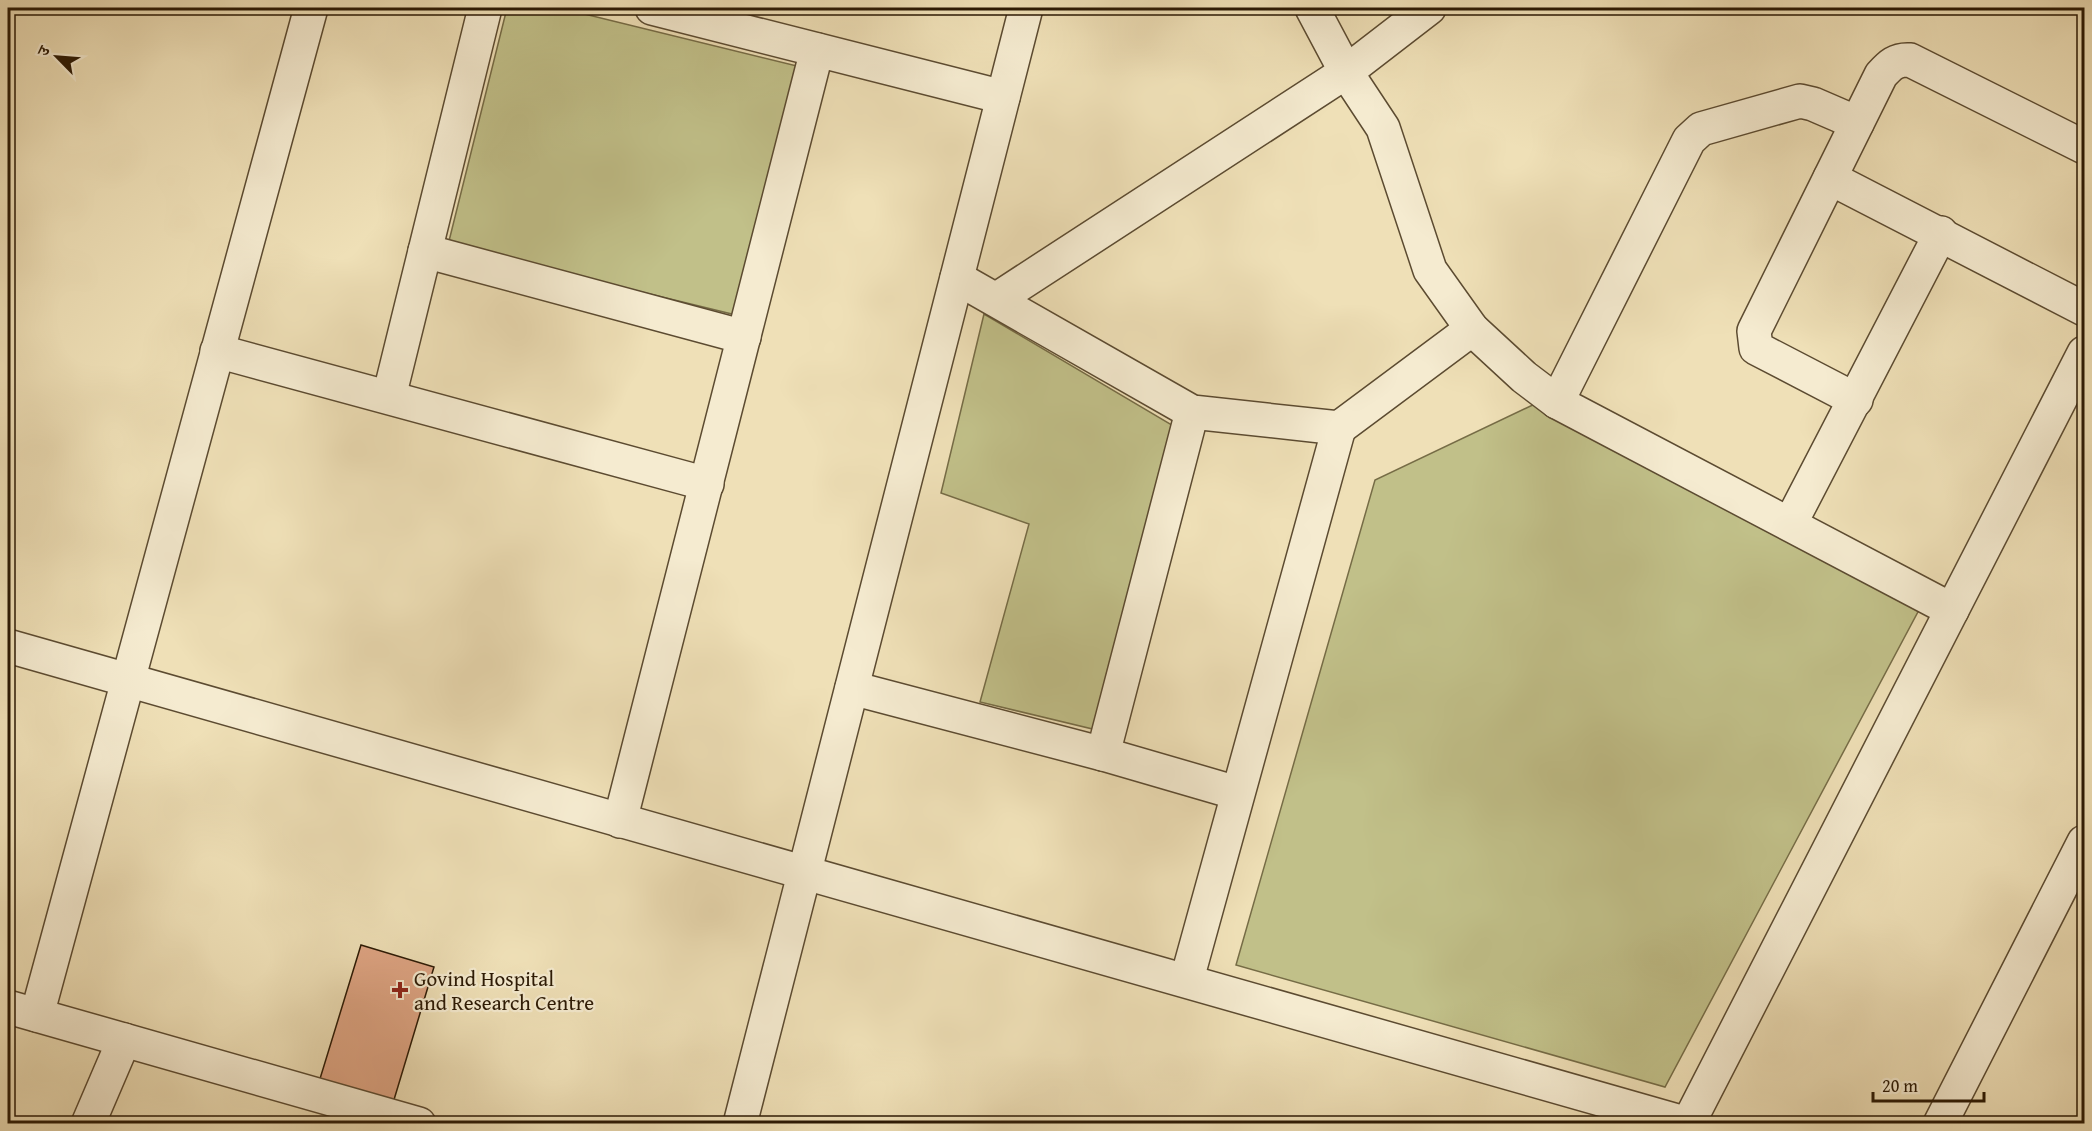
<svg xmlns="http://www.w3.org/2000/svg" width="2092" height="1131" viewBox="0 0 2092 1131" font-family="'Gentium Book Plus','Noto Serif Devanagari',serif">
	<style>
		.green { fill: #c1c089; stroke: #766c46; stroke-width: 1.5 }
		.building { fill: #dfa584; stroke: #2b1904; stroke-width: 1.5 }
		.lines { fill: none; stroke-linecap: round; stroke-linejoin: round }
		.minor-casing { stroke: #5c4b31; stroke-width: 36 }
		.minor { stroke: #f5ebd0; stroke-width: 33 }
		.poi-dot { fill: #8f2418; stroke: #f5ebd0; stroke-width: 2 }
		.labels { text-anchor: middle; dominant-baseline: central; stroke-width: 4.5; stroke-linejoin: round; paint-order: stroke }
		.poi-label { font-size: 21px; fill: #2b1904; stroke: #f5ebd0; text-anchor: start }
	</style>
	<rect width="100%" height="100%" fill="#efe0b7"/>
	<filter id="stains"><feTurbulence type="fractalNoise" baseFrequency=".00333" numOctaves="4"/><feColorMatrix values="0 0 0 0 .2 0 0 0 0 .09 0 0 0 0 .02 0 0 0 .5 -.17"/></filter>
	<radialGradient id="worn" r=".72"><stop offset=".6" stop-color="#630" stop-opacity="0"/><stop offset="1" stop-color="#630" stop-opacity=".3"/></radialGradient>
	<g class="green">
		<path d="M507,8H560L797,66L736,315L448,245Z"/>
		<path d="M984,314L1177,428L1101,731L980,702L1029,524L941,493Z"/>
		<path d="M1539,402L1920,608L1665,1087L1236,965L1375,480Z"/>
	</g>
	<path class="building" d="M361,945L434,967L393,1103L319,1082Z"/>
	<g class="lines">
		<defs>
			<g id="minor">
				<path d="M652,8L1003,97"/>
				<path d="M1312,8L1346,72L1383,128L1430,270L1472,329L1524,377L1557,402L1952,610"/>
				<path d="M1830,178L2084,309"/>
				<path d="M425,251L744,337"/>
				<path d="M957,278L1192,412L1339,428L1472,329"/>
				<path d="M997,299L1346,72L1429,8"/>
				<path d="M217,351L707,484"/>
				<path d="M389,397L485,8"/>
				<path d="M1856,400L1756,348L1754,331L1881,75C1890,65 1896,59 1910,60L2084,147"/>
				<path d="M1557,402L1689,140L1701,129L1800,101L1813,104L1857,123"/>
				<path d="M1790,524L1941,233"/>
				<path d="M8,646L1688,1124"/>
				<path d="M852,688L1103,754L1237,793"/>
				<path d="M1103,754L1192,412"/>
				<path d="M620,821L817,50"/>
				<path d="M1187,979L1339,428"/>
				<path d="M8,1007L419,1124"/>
				<path d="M37,1015L311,8"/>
				<path d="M88,1124L124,1040"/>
				<path d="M740,1124L1026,8"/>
				<path d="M1688,1124L2084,353"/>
				<path d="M1940,1124L2084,842"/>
			</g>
		</defs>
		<use href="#minor" class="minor-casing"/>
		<use href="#minor" class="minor"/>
	</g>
	<path class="poi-dot" d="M397 981h6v6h6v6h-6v6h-6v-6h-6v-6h6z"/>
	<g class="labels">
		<g class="poi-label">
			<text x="414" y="978">Govind Hospital<tspan x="414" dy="24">and Research Centre</tspan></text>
		</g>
	</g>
	<rect width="2092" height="1131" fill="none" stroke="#efe0b7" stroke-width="30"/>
	<rect x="9" y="9" width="2074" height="1113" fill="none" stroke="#2b1904" stroke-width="3"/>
	<rect x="15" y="15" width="2062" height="1101" fill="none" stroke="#2b1904" stroke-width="1.5"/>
	<g transform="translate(57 57) rotate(295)" stroke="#f5ebd0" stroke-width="4.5" paint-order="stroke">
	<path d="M0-4.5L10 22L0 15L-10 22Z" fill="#2b1904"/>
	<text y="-9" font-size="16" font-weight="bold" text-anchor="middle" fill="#2b1904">उ</text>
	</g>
	<path d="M1873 1092v9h111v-9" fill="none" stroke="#2b1904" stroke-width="3"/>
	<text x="1882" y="1092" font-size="18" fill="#2b1904" stroke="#f5ebd0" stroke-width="4.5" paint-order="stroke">20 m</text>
	<rect width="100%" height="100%" filter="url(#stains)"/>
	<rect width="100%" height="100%" fill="url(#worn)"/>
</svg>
